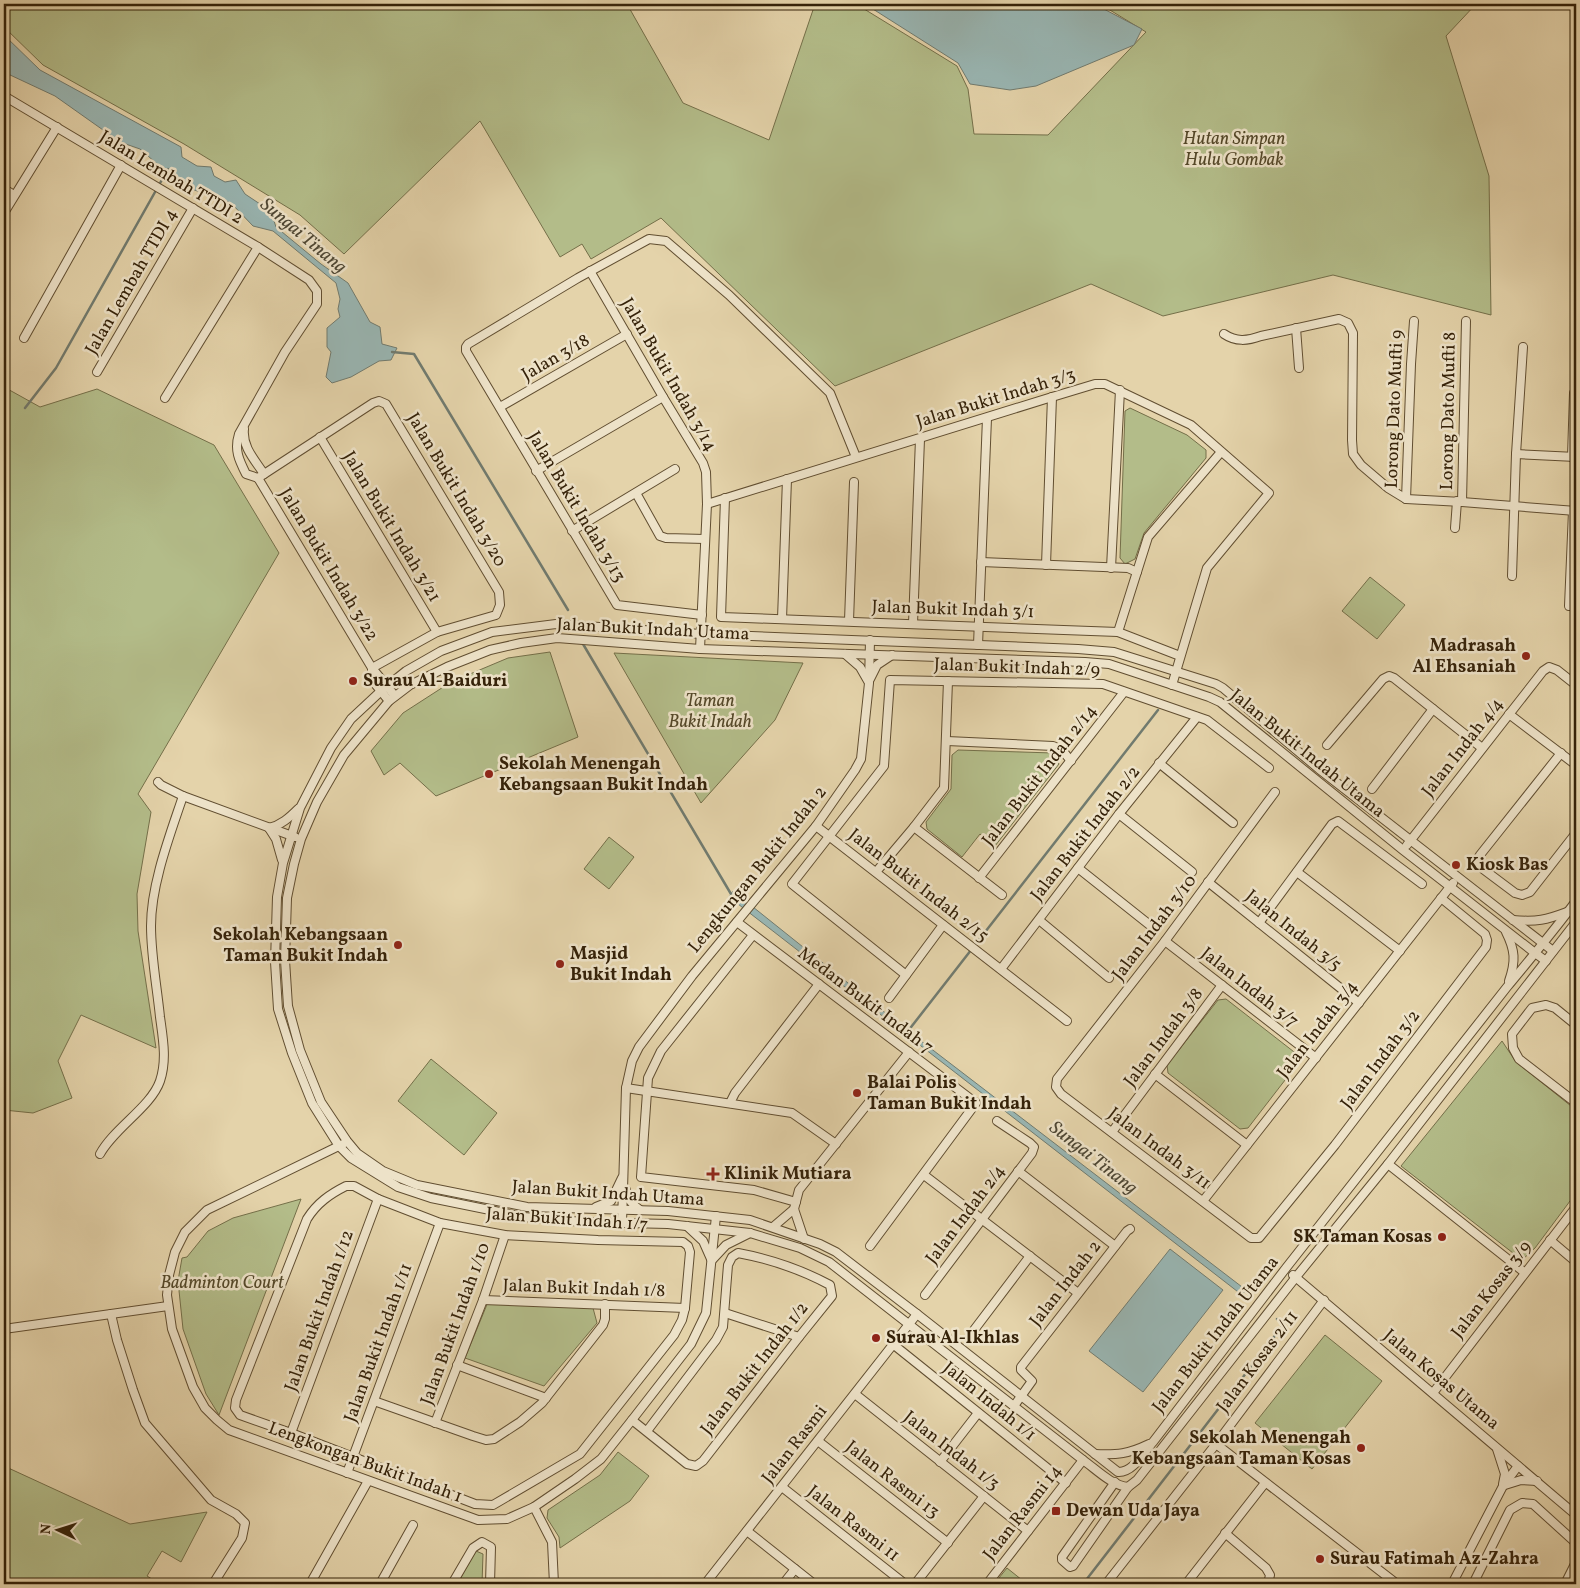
<svg xmlns="http://www.w3.org/2000/svg" width="1580" height="1588" viewBox="0 0 1580 1588" font-family="Vollkorn,serif">
	<style>
		.green { fill: #b3bc89; stroke: #746f49 }
		.water { fill: #99b6b3; stroke: #717b6f }
		.lines { fill: none; stroke-linecap: round; stroke-linejoin: round }
		.stream { stroke: #717b6f; stroke-width: 2.5 }
		.minor-casing { stroke: #614e31; stroke-width: 10 }
		.minor { stroke: #ede2c8; stroke-width: 8 }
		.poi-dot { fill: #8f2418; stroke: #ede2c8; stroke-width: 2 }
		.labels { text-anchor: middle; dominant-baseline: central; stroke-width: 5; stroke-linejoin: round; paint-order: stroke }
		.park-label { font-size: 18px; font-style: italic; fill: #544829; stroke: #ede2c8 }
		.street-label { font-size: 18px; fill: #352209; stroke: #ede2c8 }
		.poi-label { font-size: 18px; font-weight: bold; fill: #352209; stroke: #ede2c8; text-anchor: start }
		.water-label { font-size: 19px; font-style: italic; fill: #4e4734; stroke: #ede2c8 }
	</style>
	<rect width="100%" height="100%" fill="#e4d3aa"/>
	<filter id="stains"><feTurbulence type="fractalNoise" baseFrequency=".004" numOctaves="4"/><feColorMatrix values="0 0 0 0 .2 0 0 0 0 .09 0 0 0 0 .02 0 0 0 .5 -.17"/></filter>
	<radialGradient id="worn" r=".72"><stop offset=".6" stop-color="#630" stop-opacity="0"/><stop offset="1" stop-color="#630" stop-opacity=".3"/></radialGradient>
	<g class="green">
		<path d="M4,4H627L683,103L769,140L815,4H856L957,66L968,89L974,134L1048,135L1146,32L1100,4H1476L1446,36L1489,176L1491,315L1333,275L1163,316L1091,284L835,386L661,218L591,259L582,244L560,257L480,121L344,254L300,215L184,144L43,65L4,27Z"/>
		<path d="M4,292L9,320L4,387L40,407L97,389L214,445L279,553L138,794L151,812L137,894L138,931L156,1048L81,1015L58,1061L72,1098L33,1113L4,1110Z"/>
		<path d="M1130,408L1187,435L1206,450V458L1144,533L1135,559L1125,564L1120,558L1125,411Z"/>
		<path d="M1370,577L1405,605L1377,639L1342,611Z"/>
		<path d="M550,652L578,737L436,796L400,763L384,775L371,751L403,713L451,682L508,658Z"/>
		<path d="M614,653L803,663L775,720L701,803Z"/>
		<path d="M958,750L1053,753L1059,764L995,846L980,834L962,857L927,829L926,822L951,789L952,755Z"/>
		<path d="M609,837L634,857L609,889L584,869Z"/>
		<path d="M1226,999L1298,1055L1299,1062L1248,1128L1240,1129L1168,1073L1167,1065L1218,1000Z"/>
		<path d="M1502,1041L1516,1062L1576,1110V1193L1535,1248L1522,1260L1401,1166Z"/>
		<path d="M431,1059L497,1113L464,1155L398,1101Z"/>
		<path d="M301,1199L219,1415L206,1394L183,1329L178,1281L182,1258L187,1257L208,1231L233,1218Z"/>
		<path d="M488,1302L593,1308L597,1323L544,1386L465,1358Z"/>
		<path d="M1325,1335L1382,1381L1312,1469L1255,1423Z"/>
		<path d="M618,1452L649,1476L630,1501L560,1548L559,1537L547,1518L548,1510L600,1475Z"/>
		<path d="M4,1466L130,1524L207,1512L181,1562L162,1551L147,1576L160,1584H4Z"/>
		<path d="M476,1551L483,1554L482,1584H457Z"/>
		<path d="M1007,1568L1027,1584H994Z"/>
	</g>
	<g class="water">
		<path d="M865,4H1097L1100,7L1142,29L1134,45L1036,86L1010,90L970,84L958,63Z"/>
		<path d="M4,35L40,70L181,147L182,157L197,166L211,167L214,176L225,182L236,180L245,194L263,206L272,215L276,227L321,264L348,283L370,322L380,327L382,344L397,348L391,360L379,361L351,377L332,383L326,377L331,352L327,347V328L340,317L338,309L340,299L336,283L273,231L253,226L231,203L186,187L164,170L140,149L120,142L55,96L8,74L4,69Z"/>
		<path d="M733,891L908,1031L1246,1290L1242,1295L729,897Z"/>
		<path d="M1170,1249L1223,1290L1143,1392L1089,1351Z"/>
	</g>
	<g class="lines">
		<g class="stream">
			<path d="M392,352L414,354L568,610"/>
			<path d="M25,408L56,368L168,169"/>
			<path d="M583,644L731,894"/>
			<path d="M908,1031L1158,710"/>
			<path d="M1083,1584L1284,1324L1277,1319"/>
		</g>
		<defs>
			<g id="minor">
				<path d="M4,96L258,247L309,280L317,291V304L285,352L239,434C234,450 239,460 246,474L258,478"/>
				<path d="M4,189L14,195"/>
				<path d="M4,213L57,127"/>
				<path d="M590,271L663,397L703,463L706,472L707,504L700,649"/>
				<path d="M1296,328L1299,368"/>
				<path d="M1224,334C1236,342 1247,341 1261,336L1339,319L1348,323L1353,333L1352,440L1353,454L1361,465L1388,488L1406,499L1462,502L1576,511"/>
				<path d="M24,338L121,165"/>
				<path d="M97,372L193,208"/>
				<path d="M165,398L258,247"/>
				<path d="M500,407L627,334"/>
				<path d="M244,429C242,447 255,460 264,474"/>
				<path d="M320,437L437,632"/>
				<path d="M1516,454L1576,457"/>
				<path d="M1572,457L1574,393"/>
				<path d="M536,471L663,397"/>
				<path d="M258,478L373,403L379,401L386,404L499,592L500,605L496,615L437,632L372,668"/>
				<path d="M258,478L372,668L395,696"/>
				<path d="M636,493L660,536L666,538L705,539"/>
				<path d="M725,498L721,617L1118,632L1180,656"/>
				<path d="M1406,499L1411,364L1414,321"/>
				<path d="M1462,502L1466,321"/>
				<path d="M707,504L1052,397L1095,384H1105L1191,425L1269,493L1207,568L1172,685"/>
				<path d="M1455,528L1457,501"/>
				<path d="M572,531L675,469"/>
				<path d="M981,562L1128,568L1137,572"/>
				<path d="M1046,565L1052,397"/>
				<path d="M1111,568L1120,390"/>
				<path d="M1512,576L1516,454L1523,347"/>
				<path d="M1569,606L1573,511"/>
				<path d="M702,615L617,605L466,351V347L468,344L578,278L649,239L666,241L729,295L830,393L856,457"/>
				<path d="M782,619L787,479"/>
				<path d="M849,621L854,482"/>
				<path d="M913,624L920,439"/>
				<path d="M1118,632L1148,537L1221,452"/>
				<path d="M978,645L987,418"/>
				<path d="M845,654L860,667L868,681"/>
				<path d="M372,668V680L389,701"/>
				<path d="M870,679L877,665L892,655"/>
				<path d="M1509,714L1576,765"/>
				<path d="M947,741L1053,746L1062,750L1071,761"/>
				<path d="M1327,745L1383,679L1389,676L1394,678L1482,748"/>
				<path d="M1561,753L1480,855L1477,860L1479,866L1515,893L1522,895L1530,892L1576,833"/>
				<path d="M1159,763L1233,823"/>
				<path d="M158,782L161,785L183,796L295,837"/>
				<path d="M1372,789L1433,709"/>
				<path d="M1275,792L1165,941L1057,1079L1056,1087L1061,1094L1251,1238H1259L1335,1145L1486,947L1487,940L1485,934L1441,898"/>
				<path d="M1119,814L1192,872"/>
				<path d="M816,826L1067,1021"/>
				<path d="M914,827L1002,895"/>
				<path d="M269,828L276,839L282,860"/>
				<path d="M269,828C281,825 289,818 298,809"/>
				<path d="M1407,845L1543,671L1549,667L1557,670L1576,685"/>
				<path d="M1078,868L1151,926"/>
				<path d="M876,872L914,827L944,788L948,681"/>
				<path d="M1297,872L1400,951"/>
				<path d="M979,878L1124,692"/>
				<path d="M1208,882L1359,1003"/>
				<path d="M1039,920L1109,978"/>
				<path d="M1513,920C1537,922 1546,920 1567,912"/>
				<path d="M737,922L976,1103L870,1246"/>
				<path d="M1259,923L1332,824L1338,821L1422,884"/>
				<path d="M1506,932C1515,950 1516,961 1509,981"/>
				<path d="M753,935L661,1051L648,1078L641,1177L754,1190L796,1202"/>
				<path d="M1165,941L1316,1058"/>
				<path d="M1546,961L1535,953L1403,850L1220,702L1209,697L1109,664L1085,662L700,649L557,638L521,643L490,650L447,667L410,685L389,701L344,755L317,802L301,839L294,864L287,898L285,960L288,1006L300,1050L321,1102L347,1141L357,1153L383,1171L417,1185L527,1207L668,1211L750,1220L820,1244L836,1252L917,1314L1118,1472C1133,1473 1144,1452 1153,1442L1286,1268L1507,987C1530,959 1554,931 1576,901"/>
				<path d="M1001,969L1119,814L1197,717"/>
				<path d="M906,975L792,884L884,766L890,680L1103,684L1207,720L1269,768"/>
				<path d="M889,998L943,925"/>
				<path d="M1576,1025L1555,1008L1546,1005L1532,1008L1512,1034L1513,1048L1519,1059L1576,1103"/>
				<path d="M1155,1074L1247,1145"/>
				<path d="M626,1088L792,1113L836,1144"/>
				<path d="M730,1103L735,1093L819,984"/>
				<path d="M1112,1132L1222,985"/>
				<path d="M343,1144L207,1210L185,1232L175,1252L169,1275L167,1295L172,1329L193,1387L205,1408L217,1420L229,1430L478,1520L507,1519L534,1507L575,1479L601,1459L632,1420L691,1344L706,1313L716,1216"/>
				<path d="M100,1154C114,1128 151,1107 160,1081C167,1060 163,1039 160,1017C157,987 151,956 151,926C151,884 170,835 183,796"/>
				<path d="M1388,1164L1524,1272"/>
				<path d="M1018,1171L1115,1246"/>
				<path d="M924,1175L1078,1293"/>
				<path d="M346,1186H354L378,1199L440,1223L505,1235L598,1240L683,1242L688,1246L690,1252L685,1308L682,1320L674,1335L580,1454L493,1505L475,1504L291,1433L240,1415L235,1408L236,1400L307,1219C317,1203 330,1194 346,1186Z"/>
				<path d="M626,1190C627,1199 633,1205 640,1210"/>
				<path d="M1203,1201L1453,883"/>
				<path d="M596,1207L611,1201L622,1178"/>
				<path d="M622,1223L626,1088L632,1061L639,1047L692,976L816,826L855,770L861,759L869,683L870,640"/>
				<path d="M687,1226L703,1241L711,1259"/>
				<path d="M773,1227L794,1209"/>
				<path d="M804,1239L794,1209L799,1190L909,1052"/>
				<path d="M1550,1240L1576,1262"/>
				<path d="M712,1260L726,1245L750,1233"/>
				<path d="M1293,1275L1576,1515"/>
				<path d="M925,1295L1032,1153L1034,1147L1030,1143L997,1121"/>
				<path d="M483,1300L685,1308"/>
				<path d="M725,1313L799,1337"/>
				<path d="M111,1314L117,1340L133,1390L145,1423L211,1500L236,1514L245,1523L242,1538L213,1584"/>
				<path d="M4,1329L168,1306"/>
				<path d="M974,1330L1030,1256"/>
				<path d="M894,1345L1066,1483"/>
				<path d="M457,1365L546,1398"/>
				<path d="M1433,1393L1576,1207"/>
				<path d="M855,1394L1028,1531"/>
				<path d="M374,1401L473,1436L486,1440L494,1439L520,1422L542,1403L603,1325L605,1319V1304"/>
				<path d="M1014,1406L1032,1381L1021,1370V1367L1127,1231L1130,1229"/>
				<path d="M632,1420L687,1464L696,1466L703,1461L799,1337L832,1296L830,1285C802,1270 770,1259 738,1253L732,1257L728,1265L723,1327L716,1340L647,1431"/>
				<path d="M435,1423L483,1300L505,1235"/>
				<path d="M291,1433L378,1199"/>
				<path d="M818,1441L948,1543"/>
				<path d="M1216,1444L1397,1584"/>
				<path d="M1497,1449L1505,1474L1503,1484"/>
				<path d="M1095,1454C1118,1455 1128,1454 1149,1444"/>
				<path d="M940,1462L978,1413"/>
				<path d="M347,1473L440,1223"/>
				<path d="M1115,1482L1062,1557V1560L1070,1567L1073,1566L1128,1487L1137,1480L1296,1277L1388,1164L1576,922"/>
				<path d="M1505,1485L1521,1480L1537,1481"/>
				<path d="M782,1487L905,1584"/>
				<path d="M1128,1487C1111,1485 1097,1470 1083,1460L829,1262L800,1248L750,1233L668,1224L583,1222L524,1217L431,1198L398,1187L351,1158L339,1146L312,1103L292,1053L278,1009L275,962L277,897L283,863L300,808L331,748L351,719L381,691L406,671L441,651L492,632L556,624L701,634L1078,649L1114,652L1216,684L1223,688L1319,769L1553,951"/>
				<path d="M534,1507L552,1542L554,1584"/>
				<path d="M747,1531L814,1584"/>
				<path d="M1225,1533L1266,1568L1270,1575L1268,1584"/>
				<path d="M310,1584L368,1481"/>
				<path d="M380,1584L413,1525"/>
				<path d="M452,1584L473,1548L482,1542L491,1547L490,1584"/>
				<path d="M705,1584L917,1314"/>
				<path d="M783,1584L795,1569"/>
				<path d="M915,1584L984,1496"/>
				<path d="M987,1584L1083,1460"/>
				<path d="M1106,1584L1216,1444L1324,1300"/>
				<path d="M1186,1584L1265,1483"/>
				<path d="M1452,1584L1503,1486L1518,1466"/>
				<path d="M1473,1584L1510,1510L1522,1503L1533,1504L1576,1543"/>
				<path d="M1565,1584L1576,1562"/>
			</g>
		</defs>
		<use href="#minor" class="minor-casing"/>
		<use href="#minor" class="minor"/>
	</g>
	<g class="poi-dot">
		<circle cx="1526" cy="656" r="5"/>
		<circle cx="353" cy="681" r="5"/>
		<circle cx="489" cy="774" r="5"/>
		<circle cx="1456" cy="865" r="5"/>
		<circle cx="398" cy="945" r="5"/>
		<circle cx="560" cy="964" r="5"/>
		<circle cx="857" cy="1093" r="5"/>
		<path d="M710.5 1166.5h5v5h5v5h-5v5h-5v-5h-5v-5h5z"/>
		<circle cx="1442" cy="1237" r="5"/>
		<circle cx="876" cy="1338" r="5"/>
		<circle cx="1361" cy="1448" r="5"/>
		<rect x="1051" y="1506" width="10" height="10" rx="2.5"/>
		<circle cx="1320" cy="1559" r="5"/>
	</g>
	<g class="labels">
		<g class="park-label">
			<text x="1234" y="139">Hutan Simpan<tspan x="1234" dy="21">Hulu Gombak</tspan></text>
			<text x="710" y="701">Taman<tspan x="710" dy="21">Bukit Indah</tspan></text>
			<text x="222" y="1283">Badminton Court</text>
		</g>
		<g class="street-label">
			<text transform="translate(171 178) rotate(31)">Jalan Lembah TTDI 2</text>
			<text transform="translate(132 282) rotate(-60)">Jalan Lembah TTDI 4</text>
			<text transform="translate(556 358) rotate(-30)">Jalan 3/18</text>
			<text transform="translate(668 375) rotate(60)">Jalan Bukit Indah 3/14</text>
			<text transform="translate(996 399) rotate(-17)">Jalan Bukit Indah 3/3</text>
			<text transform="translate(1395 409) rotate(-88)">Lorong Dato Mufti 9</text>
			<text transform="translate(1449 411) rotate(-89)">Lorong Dato Mufti 8</text>
			<text transform="translate(456 490) rotate(59)">Jalan Bukit Indah 3/20</text>
			<text transform="translate(576 507) rotate(59)">Jalan Bukit Indah 3/13</text>
			<text transform="translate(391 527) rotate(59)">Jalan Bukit Indah 3/21</text>
			<text transform="translate(328 565) rotate(59)">Jalan Bukit Indah 3/22</text>
			<text transform="translate(953 610) rotate(2)">Jalan Bukit Indah 3/1</text>
			<text transform="translate(653 630) rotate(3)">Jalan Bukit Indah Utama</text>
			<text transform="translate(1017 668) rotate(2)">Jalan Bukit Indah 2/9</text>
			<text transform="translate(1463 748) rotate(-52)">Jalan Indah 4/4</text>
			<text transform="translate(1307 754) rotate(39)">Jalan Bukit Indah Utama</text>
			<text transform="translate(1040 776) rotate(-52)">Jalan Bukit Indah 2/14</text>
			<text transform="translate(1086 834) rotate(-52)">Jalan Bukit Indah 2/2</text>
			<text transform="translate(758 870) rotate(-51)">Lengkungan Bukit Indah 2</text>
			<text transform="translate(918 886) rotate(38)">Jalan Bukit Indah 2/15</text>
			<text transform="translate(1155 928) rotate(-53)">Jalan Indah 3/10</text>
			<text transform="translate(1293 931) rotate(39)">Jalan Indah 3/5</text>
			<text transform="translate(1249 988) rotate(38)">Jalan Indah 3/7</text>
			<text transform="translate(865 1001) rotate(37)">Medan Bukit Indah 7</text>
			<text transform="translate(1318 1030) rotate(-52)">Jalan Indah 3/4</text>
			<text transform="translate(1164 1038) rotate(-53)">Jalan Indah 3/8</text>
			<text transform="translate(1381 1060) rotate(-53)">Jalan Indah 3/2</text>
			<text transform="translate(1159 1149) rotate(37)">Jalan Indah 3/11</text>
			<text transform="translate(608 1194) rotate(4)">Jalan Bukit Indah Utama</text>
			<text transform="translate(966 1215) rotate(-53)">Jalan Indah 2/4</text>
			<text transform="translate(567 1220) rotate(4)">Jalan Bukit Indah 1/7</text>
			<text transform="translate(1066 1284) rotate(-52)">Jalan Indah 2</text>
			<text transform="translate(584 1289) rotate(2)">Jalan Bukit Indah 1/8</text>
			<text transform="translate(1492 1290) rotate(-52)">Jalan Kosas 3/9</text>
			<text transform="translate(320 1311) rotate(-70)">Jalan Bukit Indah 1/12</text>
			<text transform="translate(456 1324) rotate(-70)">Jalan Bukit Indah 1/10</text>
			<text transform="translate(1216 1335) rotate(-52)">Jalan Bukit Indah Utama</text>
			<text transform="translate(379 1343) rotate(-70)">Jalan Bukit Indah 1/11</text>
			<text transform="translate(1258 1362) rotate(-53)">Jalan Kosas 2/11</text>
			<text transform="translate(755 1369) rotate(-52)">Jalan Bukit Indah 1/2</text>
			<text transform="translate(1441 1380) rotate(40)">Jalan Kosas Utama</text>
			<text transform="translate(989 1402) rotate(39)">Jalan Indah 1/1</text>
			<text transform="translate(795 1445) rotate(-52)">Jalan Rasmi</text>
			<text transform="translate(951 1451) rotate(38)">Jalan Indah 1/3</text>
			<text transform="translate(365 1463) rotate(20)">Lengkongan Bukit Indah 1</text>
			<text transform="translate(892 1480) rotate(38)">Jalan Rasmi 13</text>
			<text transform="translate(1023 1513) rotate(-52)">Jalan Rasmi 14</text>
			<text transform="translate(853 1524) rotate(38)">Jalan Rasmi 11</text>
		</g>
		<g class="poi-label">
			<text x="1516" y="646" text-anchor="end">Madrasah<tspan x="1516" dy="21">Al Ehsaniah</tspan></text>
			<text x="363" y="681">Surau Al-Baiduri</text>
			<text x="499" y="764">Sekolah Menengah<tspan x="499" dy="21">Kebangsaan Bukit Indah</tspan></text>
			<text x="1466" y="865">Kiosk Bas</text>
			<text x="388" y="935" text-anchor="end">Sekolah Kebangsaan<tspan x="388" dy="21">Taman Bukit Indah</tspan></text>
			<text x="570" y="954">Masjid<tspan x="570" dy="21">Bukit Indah</tspan></text>
			<text x="867" y="1083">Balai Polis<tspan x="867" dy="21">Taman Bukit Indah</tspan></text>
			<text x="724" y="1174">Klinik Mutiara</text>
			<text x="1432" y="1237" text-anchor="end">SK Taman Kosas</text>
			<text x="886" y="1338">Surau Al-Ikhlas</text>
			<text x="1351" y="1438" text-anchor="end">Sekolah Menengah<tspan x="1351" dy="21">Kebangsaan Taman Kosas</tspan></text>
			<text x="1066" y="1511">Dewan Uda Jaya</text>
			<text x="1330" y="1559">Surau Fatimah Az-Zahra</text>
		</g>
		<g class="water-label">
			<text transform="translate(303 236) rotate(40)">Sungai Tinang</text>
			<text transform="translate(1093 1158) rotate(38)">Sungai Tinang</text>
		</g>
	</g>
	<rect width="1580" height="1588" fill="none" stroke="#e4d3aa" stroke-width="20"/>
	<rect x="5" y="5" width="1570" height="1578" fill="none" stroke="#352209" stroke-width="2.5"/>
	<rect x="10" y="10" width="1560" height="1568" fill="none" stroke="#352209"/>
	<g transform="translate(58 1530) rotate(274)" stroke="#ede2c8" stroke-width="4" paint-order="stroke">
	<path d="M0-4L9 19L0 12L-9 19Z" fill="#352209"/>
	<text y="-8" font-size="14" font-weight="bold" text-anchor="middle" fill="#352209">N</text>
	</g>
	<rect width="100%" height="100%" filter="url(#stains)"/>
	<rect width="100%" height="100%" fill="url(#worn)"/>
</svg>
